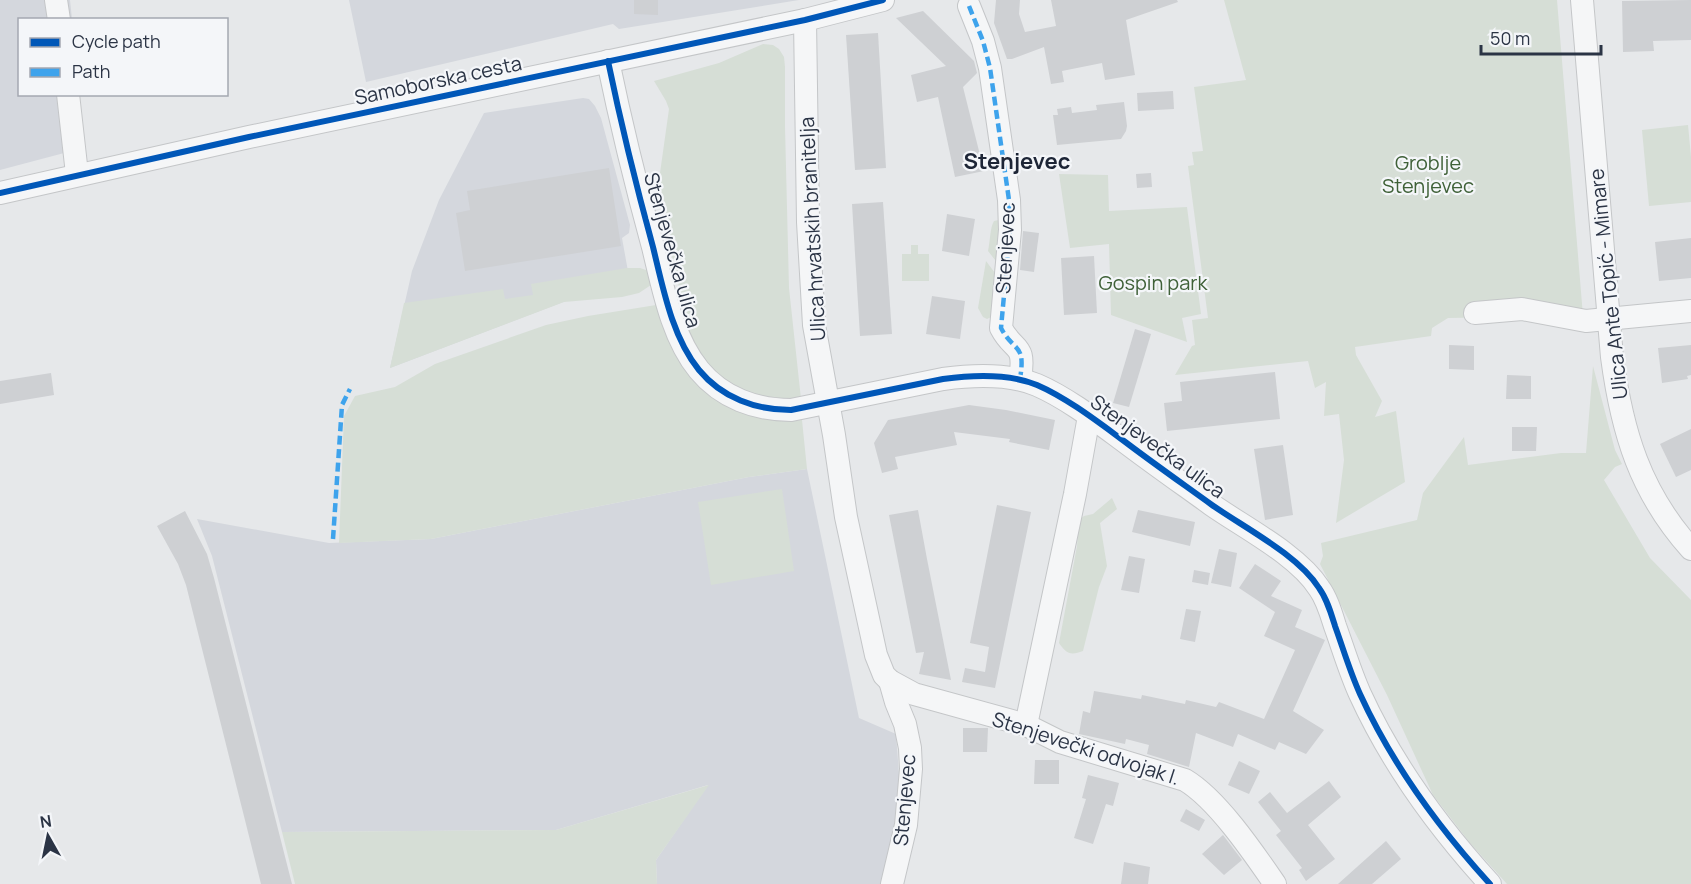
<svg xmlns="http://www.w3.org/2000/svg" width="1691" height="884" viewBox="0 0 1691 884" font-family="Manrope,sans-serif">
	<style>
		.built { fill: #d4d7dd }
		.green { fill: #d6ded6 }
		.building { fill: #ced0d3 }
		.lines { fill: none; stroke-linecap: round; stroke-linejoin: round }
		.minor-casing { stroke: #c4c6c8; stroke-width: 24 }
		.minor { stroke: #f5f6f7; stroke-width: 22 }
		.quiet { stroke: #3ea3ec; stroke-width: 4.5; stroke-dasharray: 9 4.5; stroke-linecap: butt }
		.cycleway-casing { stroke: #f4f6f9; stroke-width: 10 }
		.cycleway { stroke: #0057b8; stroke-width: 6 }
		.labels { text-anchor: middle; dominant-baseline: central; stroke-width: 4.5; stroke-linejoin: round; paint-order: stroke }
		.street-label { font-size: 20px; fill: #2b3445; stroke: #f4f6f9 }
		.park-label { font-size: 20px; fill: #3f6138; stroke: #f4f6f9 }
		.quarter-label { font-size: 22px; font-weight: bold; fill: #1d2536; stroke: #f4f6f9 }
	</style>
	<rect width="100%" height="100%" fill="#e6e8ea"/>
	<g class="built">
		<path d="M0,0H70L72,19L20,20V94L79,95L83,148L0,170Z"/>
		<path d="M349,0H799L619,29L613,24L366,82Z"/>
		<path d="M583,98L589,99L595,106L601,118L630,225L629,233L622,238L629,277L390,368L412,271L439,200L484,113Z"/>
		<path d="M807,469L859,718L896,734L902,815L885,884H657L656,860L708,785L556,830L282,832L212,556L197,519L329,543L431,539L749,477Z"/>
	</g>
	<g class="green">
		<path d="M1224,0H1557L1583,316L1448,318L1432,328L1431,336L1355,347L1356,355L1382,401L1375,417L1396,411L1405,482L1336,523L1344,460L1339,414L1324,416L1326,382L1315,388L1308,361L1175,375L1192,346L1195,345L1192,320L1208,318L1188,166L1194,165L1192,152L1203,151L1194,87L1246,80Z"/>
		<path d="M763,44L773,45L779,49L784,57L785,67V127L789,288L801,399L797,402L746,394L716,375L691,341L682,313L678,281L663,218L660,173L669,109L666,101L654,81L719,63Z"/>
		<path d="M1688,125L1691,157V202L1649,206L1642,130Z"/>
		<path d="M1059,174L1108,175L1109,211L1187,207L1201,314L1182,318L1187,342L1111,315L1109,244L1070,248Z"/>
		<path d="M1003,219L999,265L988,251C990,243 990,227 994,221Z"/>
		<path d="M911,245H918V254H929V281H902V254H911Z"/>
		<path d="M986,261L998,277L993,316L987,319L983,317L978,308Z"/>
		<path d="M627,268H640L649,271L651,285L639,293L622,297L564,302L390,368L404,303L503,289L505,299L533,295L531,284Z"/>
		<path d="M656,305L679,359L794,421L802,420L807,469L749,477L431,539L339,543L344,416L355,396L395,387L435,364L546,325L588,316Z"/>
		<path d="M1593,366L1615,450L1622,464L1615,467L1604,480L1650,558L1691,600V884H1507L1470,843L1433,795L1387,695L1320,564L1323,556L1321,543L1417,520L1423,493L1464,437L1468,465L1561,453H1586Z"/>
		<path d="M782,489L794,571L711,585L698,502Z"/>
		<path d="M1112,498L1117,509L1100,523L1107,566L1099,587L1083,651C1070,656 1066,653 1059,643L1077,546L1079,520L1084,516L1093,514Z"/>
		<path d="M709,785L656,860L657,884H295L282,832L556,830Z"/>
	</g>
	<g class="building">
		<path d="M634,0H658V15L634,14Z"/>
		<path d="M996,0H1020L1019,14L1025,32L1056,26L1051,0H1177L1178,2L1126,20L1135,75L1105,80L1102,63L1062,71L1064,82L1051,84L1044,47L1012,59H1007L994,23Z"/>
		<path d="M1691,0V40L1653,41L1654,51L1623,52L1622,1Z"/>
		<path d="M923,11L974,61L977,73L963,87L984,171L955,177L938,97L917,102L911,75L946,66L896,18Z"/>
		<path d="M878,33L886,168L855,170L846,35Z"/>
		<path d="M1173,91L1174,109L1138,111L1137,93Z"/>
		<path d="M1124,102L1127,126L1126,131L1121,139L1057,145L1053,115H1058L1057,109L1071,107L1072,113L1097,110L1096,105Z"/>
		<path d="M609,168L621,246L465,271L456,213L470,210L467,191Z"/>
		<path d="M1151,173L1152,187L1137,188L1136,174Z"/>
		<path d="M883,202L892,334L860,336L852,204Z"/>
		<path d="M947,214L975,219L969,256L942,251Z"/>
		<path d="M1023,231L1039,233L1034,272L1020,270Z"/>
		<path d="M1691,238V278L1659,281L1655,242Z"/>
		<path d="M1094,256L1097,313L1064,315L1061,258Z"/>
		<path d="M932,296L965,301L960,339L926,334Z"/>
		<path d="M1135,329L1151,334L1129,407L1113,403Z"/>
		<path d="M1449,345L1474,346V370L1449,369Z"/>
		<path d="M1691,345V375L1687,376L1688,379L1662,383L1658,348Z"/>
		<path d="M1275,372L1280,419L1167,431L1164,403L1182,401L1180,382Z"/>
		<path d="M51,373L54,395L0,404V381Z"/>
		<path d="M1507,375L1531,376V399H1506Z"/>
		<path d="M969,405L1006,410L1055,420L1049,450L1009,442L1010,439L954,432L957,445L895,457L898,469L882,473L874,443L888,420Z"/>
		<path d="M1512,427H1537L1536,451H1512Z"/>
		<path d="M1691,429V470L1676,477L1660,444Z"/>
		<path d="M1283,445L1293,515L1265,520L1254,449Z"/>
		<path d="M997,505L1031,512L995,688L962,682L965,668L985,672L989,647L970,643Z"/>
		<path d="M918,510L927,559L951,680L919,674L924,652L916,653L889,515Z"/>
		<path d="M1138,510L1195,522L1190,546L1132,532Z"/>
		<path d="M185,511L207,554L214,578L292,884H261L186,585L178,564L157,526Z"/>
		<path d="M1219,549L1237,553L1231,587L1211,583Z"/>
		<path d="M1129,556L1145,559L1139,593L1121,590Z"/>
		<path d="M1255,564L1281,581L1271,596L1302,610L1295,627L1325,640L1293,711L1324,730L1306,754L1279,742L1275,750L1238,734L1233,747L1196,733L1189,767L1147,754L1149,745L1126,739L1125,744L1079,734L1083,711L1090,713L1094,691L1141,699L1142,695L1185,704L1186,700L1216,707L1219,702L1264,719L1295,650L1264,636L1275,612L1239,588Z"/>
		<path d="M1194,570L1210,573L1208,585L1192,582Z"/>
		<path d="M1186,609L1201,611L1195,642L1180,639Z"/>
		<path d="M963,728H988L987,752H963Z"/>
		<path d="M1035,760H1059V784H1034Z"/>
		<path d="M1239,761L1260,771L1249,794L1228,785Z"/>
		<path d="M1088,775L1119,783L1113,806L1106,804L1093,844L1074,838L1086,799L1082,798Z"/>
		<path d="M1329,781L1341,797L1308,825L1335,859L1306,881L1299,870L1302,868L1276,835L1281,831L1258,802L1270,792L1287,813Z"/>
		<path d="M1186,809L1205,820L1199,831L1180,821Z"/>
		<path d="M1223,835L1242,860L1224,875L1202,854Z"/>
		<path d="M1386,841L1401,859L1372,884H1338Z"/>
		<path d="M1124,862L1150,867L1148,884H1121Z"/>
	</g>
	<g class="lines">
		<defs>
			<g id="minor">
				<path d="M56,0L59,20"/>
				<path d="M1582,0L1612,357C1622,432 1640,492 1691,549"/>
				<path d="M969,6L983,41L990,68L1009,200L1010,230L1001,328C1014,353 1026,342 1020,379"/>
				<path d="M805,20L808,222L814,325L834,435L846,517L876,655L884,675L890,681L914,694L1026,725L1060,742L1185,780C1217,799 1253,852 1275,884"/>
				<path d="M608,61C621,124 636,185 653,247C663,288 672,337 699,370C722,398 756,410 791,410L943,379C973,375 1008,373 1037,385C1067,398 1098,422 1124,441C1153,463 1183,484 1212,505C1245,528 1298,555 1319,588C1327,599 1331,613 1335,626C1343,648 1350,672 1360,694C1392,764 1438,827 1490,884"/>
				<path d="M68,94L77,174"/>
				<path d="M0,193L249,137L805,20L883,0"/>
				<path d="M1475,313L1522,309L1586,321L1691,311"/>
				<path d="M890,681L896,702L905,724L910,748L911,769L906,825L892,884"/>
				<path d="M1026,725L1075,494L1089,416"/>
			</g>
		</defs>
		<use href="#minor" class="minor-casing"/>
		<use href="#minor" class="minor"/>
		<g class="quiet">
			<path d="M969,6L983,41L990,68L1009,200L1010,230L1001,328C1014,353 1026,342 1020,379"/>
			<path d="M333,539L342,405L350,389"/>
		</g>
		<defs>
			<g id="cycleway">
				<path d="M608,61C621,124 636,185 653,247C663,288 672,337 699,370C722,398 756,410 791,410L943,379C973,375 1008,373 1037,385C1067,398 1098,422 1124,441C1153,463 1183,484 1212,505C1245,528 1298,555 1319,588C1327,599 1331,613 1335,626C1343,648 1350,672 1360,694C1392,764 1438,827 1490,884"/>
				<path d="M0,193L249,137L805,20L883,0"/>
			</g>
		</defs>
		<use href="#cycleway" class="cycleway-casing"/>
		<use href="#cycleway" class="cycleway"/>
	</g>
	<g class="labels">
		<g class="street-label">
			<text transform="translate(438 80) rotate(-12)">Samoborska cesta</text>
			<text transform="translate(812 229) rotate(-93)">Ulica hrvatskih branitelja</text>
			<text transform="translate(1005 248) rotate(-87)">Stenjevec</text>
			<text transform="translate(673 250) rotate(74)">Stenjevečka ulica</text>
			<text transform="translate(1608 284) rotate(-96)">Ulica Ante Topić - Mimare</text>
			<text transform="translate(1158 446) rotate(36)">Stenjevečka ulica</text>
			<text transform="translate(1086 748) rotate(18)">Stenjevečki odvojak I.</text>
			<text transform="translate(904 800) rotate(-85)">Stenjevec</text>
		</g>
		<g class="park-label">
			<text x="1428" y="162">Groblje<tspan x="1428" dy="23">Stenjevec</tspan></text>
			<text x="1153" y="282">Gospin park</text>
		</g>
		<g class="quarter-label">
			<text x="1017" y="161">Stenjevec</text>
		</g>
	</g>
	<rect x="18" y="18" width="210" height="78" fill="#f4f6f9" stroke="#a4a8b1" stroke-width="1.5"/>
	<rect x="30" y="38" width="30" height="9" fill="#0057b8" stroke="#a4a8b1" stroke-width="1.5"/>
	<text x="72" y="48" font-size="18" fill="#2b3445">Cycle path</text>
	<rect x="30" y="68" width="30" height="9" fill="#3ea3ec" stroke="#a4a8b1" stroke-width="1.5"/>
	<text x="72" y="78" font-size="18" fill="#2b3445">Path</text>
	<g transform="translate(48 836) rotate(351)" stroke="#f4f6f9" stroke-width="4.5" paint-order="stroke">
	<path d="M0-4.5L10 22L0 15L-10 22Z" fill="#2b3445"/>
	<text y="-9" font-size="16" font-weight="bold" text-anchor="middle" fill="#2b3445">N</text>
	</g>
	<path d="M1481 45v9h120v-9" fill="none" stroke="#2b3445" stroke-width="3"/>
	<text x="1490" y="45" font-size="18" fill="#2b3445" stroke="#f4f6f9" stroke-width="4.5" paint-order="stroke">50 m</text>
</svg>
